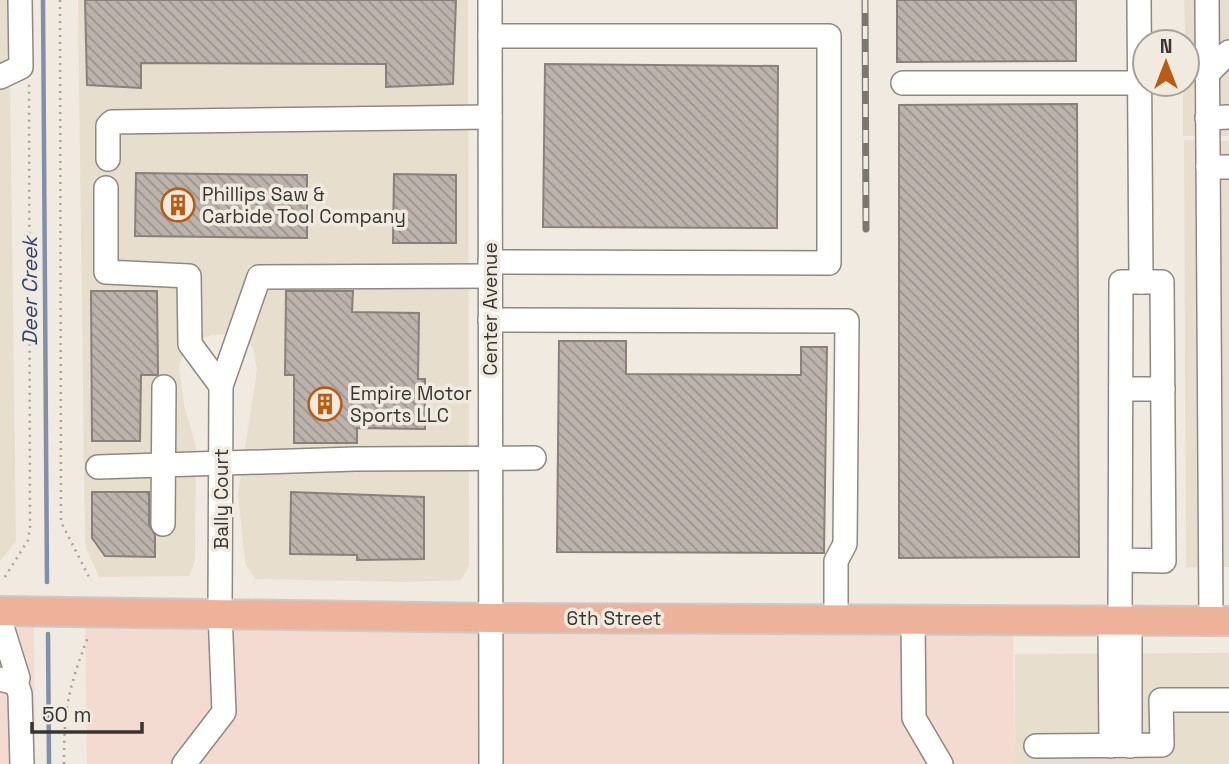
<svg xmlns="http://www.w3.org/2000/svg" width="1229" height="764" viewBox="0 0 1229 764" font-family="'Space Grotesk',sans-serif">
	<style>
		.built { fill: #e8decd }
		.industrial { fill: #f4dbd2 }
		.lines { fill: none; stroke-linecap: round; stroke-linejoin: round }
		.stream { stroke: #8190aa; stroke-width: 4.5 }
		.building { fill: url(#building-back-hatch); stroke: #8a807b; stroke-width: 2 }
		.minor-casing { stroke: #8e8980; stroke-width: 26 }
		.major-casing { stroke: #cbcac9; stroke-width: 32 }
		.path { stroke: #a7a39b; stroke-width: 2.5; stroke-dasharray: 2 5; stroke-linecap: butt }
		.minor { stroke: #fff; stroke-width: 23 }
		.major { stroke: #edb299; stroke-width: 28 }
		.rail-casing { stroke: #7a7771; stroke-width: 7 }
		.rail { stroke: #f0eae0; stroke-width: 4.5; stroke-dasharray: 13; stroke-linecap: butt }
		.labels { text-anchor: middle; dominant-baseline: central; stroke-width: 7; stroke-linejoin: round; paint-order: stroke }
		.poi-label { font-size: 19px; fill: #373531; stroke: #f0eae0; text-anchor: start }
		.street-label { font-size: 19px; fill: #373531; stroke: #f0eae0 }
		.water-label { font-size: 21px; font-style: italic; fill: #2f456c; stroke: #f0eae0 }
	</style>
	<defs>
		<pattern id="building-back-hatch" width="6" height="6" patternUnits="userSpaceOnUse" patternTransform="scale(1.75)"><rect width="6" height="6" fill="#bdb3ad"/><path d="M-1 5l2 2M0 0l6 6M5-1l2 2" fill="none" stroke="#9a928d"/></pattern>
	</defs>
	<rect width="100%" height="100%" fill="#f0eae0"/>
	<g class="built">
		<path d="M0,0H9L16,541L0,561Z"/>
		<path d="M78,0H468L469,566L461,580L403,582L255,579L245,563L238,495L257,370L253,347L230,334L210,335L186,348L179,366L184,405L196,447L195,561L189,576L99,577L85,545Z"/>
		<path d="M1184,0H1229V136H1183V84H1187Z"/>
		<path d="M1184,140L1229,141V567H1186Z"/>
		<path d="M1229,653V764H1015V654Z"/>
	</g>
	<g class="industrial">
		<path d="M85,624L1013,632L1015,764H87Z"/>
		<path d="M0,626L34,627L35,764H0Z"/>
	</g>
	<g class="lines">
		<g class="stream">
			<path d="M43,0L47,582"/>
			<path d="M48,634L49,764"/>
		</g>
	</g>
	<g class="building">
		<path d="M85,0H456L453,84L386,87V64L141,63V88L87,85Z"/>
		<path d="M897,0H1076V61L897,62Z"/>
		<path d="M545,64L778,66L777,228L543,227Z"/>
		<path d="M1077,104L1079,557L899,558V105Z"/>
		<path d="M136,173L307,175V238L135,236Z"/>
		<path d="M394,174L456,175V243H393Z"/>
		<path d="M91,291H157L158,375H141L140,441H92Z"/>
		<path d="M286,291H353L352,312L419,313L418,379H425V429L357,428V443H294V375H285Z"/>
		<path d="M559,341H626V374L801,375V347H827L824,553L557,552Z"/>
		<path d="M92,492H149V524L155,535V557L105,556L92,538Z"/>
		<path d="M291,492L424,497V559L357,560V555L290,554Z"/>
	</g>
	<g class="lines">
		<defs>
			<g id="minor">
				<path d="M490,0L491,764"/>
				<path d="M1139,0L1141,282"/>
				<path d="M1207,0L1211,621"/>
				<path d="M490,36H829V263L490,262"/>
				<path d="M1207,74L1229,52"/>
				<path d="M0,77L21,67L20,0"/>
				<path d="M903,83H1140"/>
				<path d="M1207,118L1229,117"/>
				<path d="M108,159V126L112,122L490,117"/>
				<path d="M1208,167H1229"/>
				<path d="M106,188V272L189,276L190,344L221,386"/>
				<path d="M490,320L847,321L845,544L836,561V619"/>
				<path d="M1121,389H1163"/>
				<path d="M98,467L355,459L534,458"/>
				<path d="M163,524L164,387"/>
				<path d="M0,620L18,678L11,682L0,679"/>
				<path d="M913,620L914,718L941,764"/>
				<path d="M1110,621L1111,746"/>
				<path d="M1120,621L1121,282H1162L1164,561L1122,560"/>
				<path d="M1130,621V746"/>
				<path d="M16,682L20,694L22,764"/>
				<path d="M1036,746L1162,745L1161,700H1229"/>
				<path d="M184,764L224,712L220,612L221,386L259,277L490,276"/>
			</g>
			<path id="major" d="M0,611L491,618L1229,621"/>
		</defs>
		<use href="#minor" class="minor-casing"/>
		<use href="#major" class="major-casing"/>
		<g class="path">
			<path d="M60,0L61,522L91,581"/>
			<path d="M5,577L28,540L30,527L29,83"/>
			<path d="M64,764C64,709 68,689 88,637"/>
		</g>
		<use href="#minor" class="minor"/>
		<use href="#major" class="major"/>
		<defs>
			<path id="rail" d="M865,0L866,229"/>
		</defs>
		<use href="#rail" class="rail-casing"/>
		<use href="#rail" class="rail"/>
	</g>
	<defs>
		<symbol id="building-ring" viewBox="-11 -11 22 22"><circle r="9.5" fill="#f0eae0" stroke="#ba5b14" stroke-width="1.5"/><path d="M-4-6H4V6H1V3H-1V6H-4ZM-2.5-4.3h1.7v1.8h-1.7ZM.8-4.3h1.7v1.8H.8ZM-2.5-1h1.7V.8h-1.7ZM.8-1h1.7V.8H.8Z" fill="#ba5b14"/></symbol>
	</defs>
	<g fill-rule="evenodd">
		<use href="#building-ring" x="159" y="186" width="38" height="38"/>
		<use href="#building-ring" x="306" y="385" width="38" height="38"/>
	</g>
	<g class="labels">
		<g class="poi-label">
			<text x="202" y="194">Phillips Saw &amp;<tspan x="202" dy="22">Carbide Tool Company</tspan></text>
			<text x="350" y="393">Empire Motor<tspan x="350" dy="22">Sports LLC</tspan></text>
		</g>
		<g class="street-label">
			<text transform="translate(490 309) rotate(-90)">Center Avenue</text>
			<text transform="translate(221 499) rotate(-90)">Bally Court</text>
			<text x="614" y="618">6th Street</text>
		</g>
		<g class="water-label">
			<text transform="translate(29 291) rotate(-90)">Deer Creek</text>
		</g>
	</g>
	<g transform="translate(1166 63)"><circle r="33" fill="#f0eae0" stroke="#a6a29a" stroke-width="2"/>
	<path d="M0-5L12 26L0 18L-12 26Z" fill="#ba5b14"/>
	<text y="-10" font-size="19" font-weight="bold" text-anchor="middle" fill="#373531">N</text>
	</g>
	<path d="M32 722v10h110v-10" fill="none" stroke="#373531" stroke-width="3.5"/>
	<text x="42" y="722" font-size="21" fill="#373531" stroke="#f0eae0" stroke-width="5" paint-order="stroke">50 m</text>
</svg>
